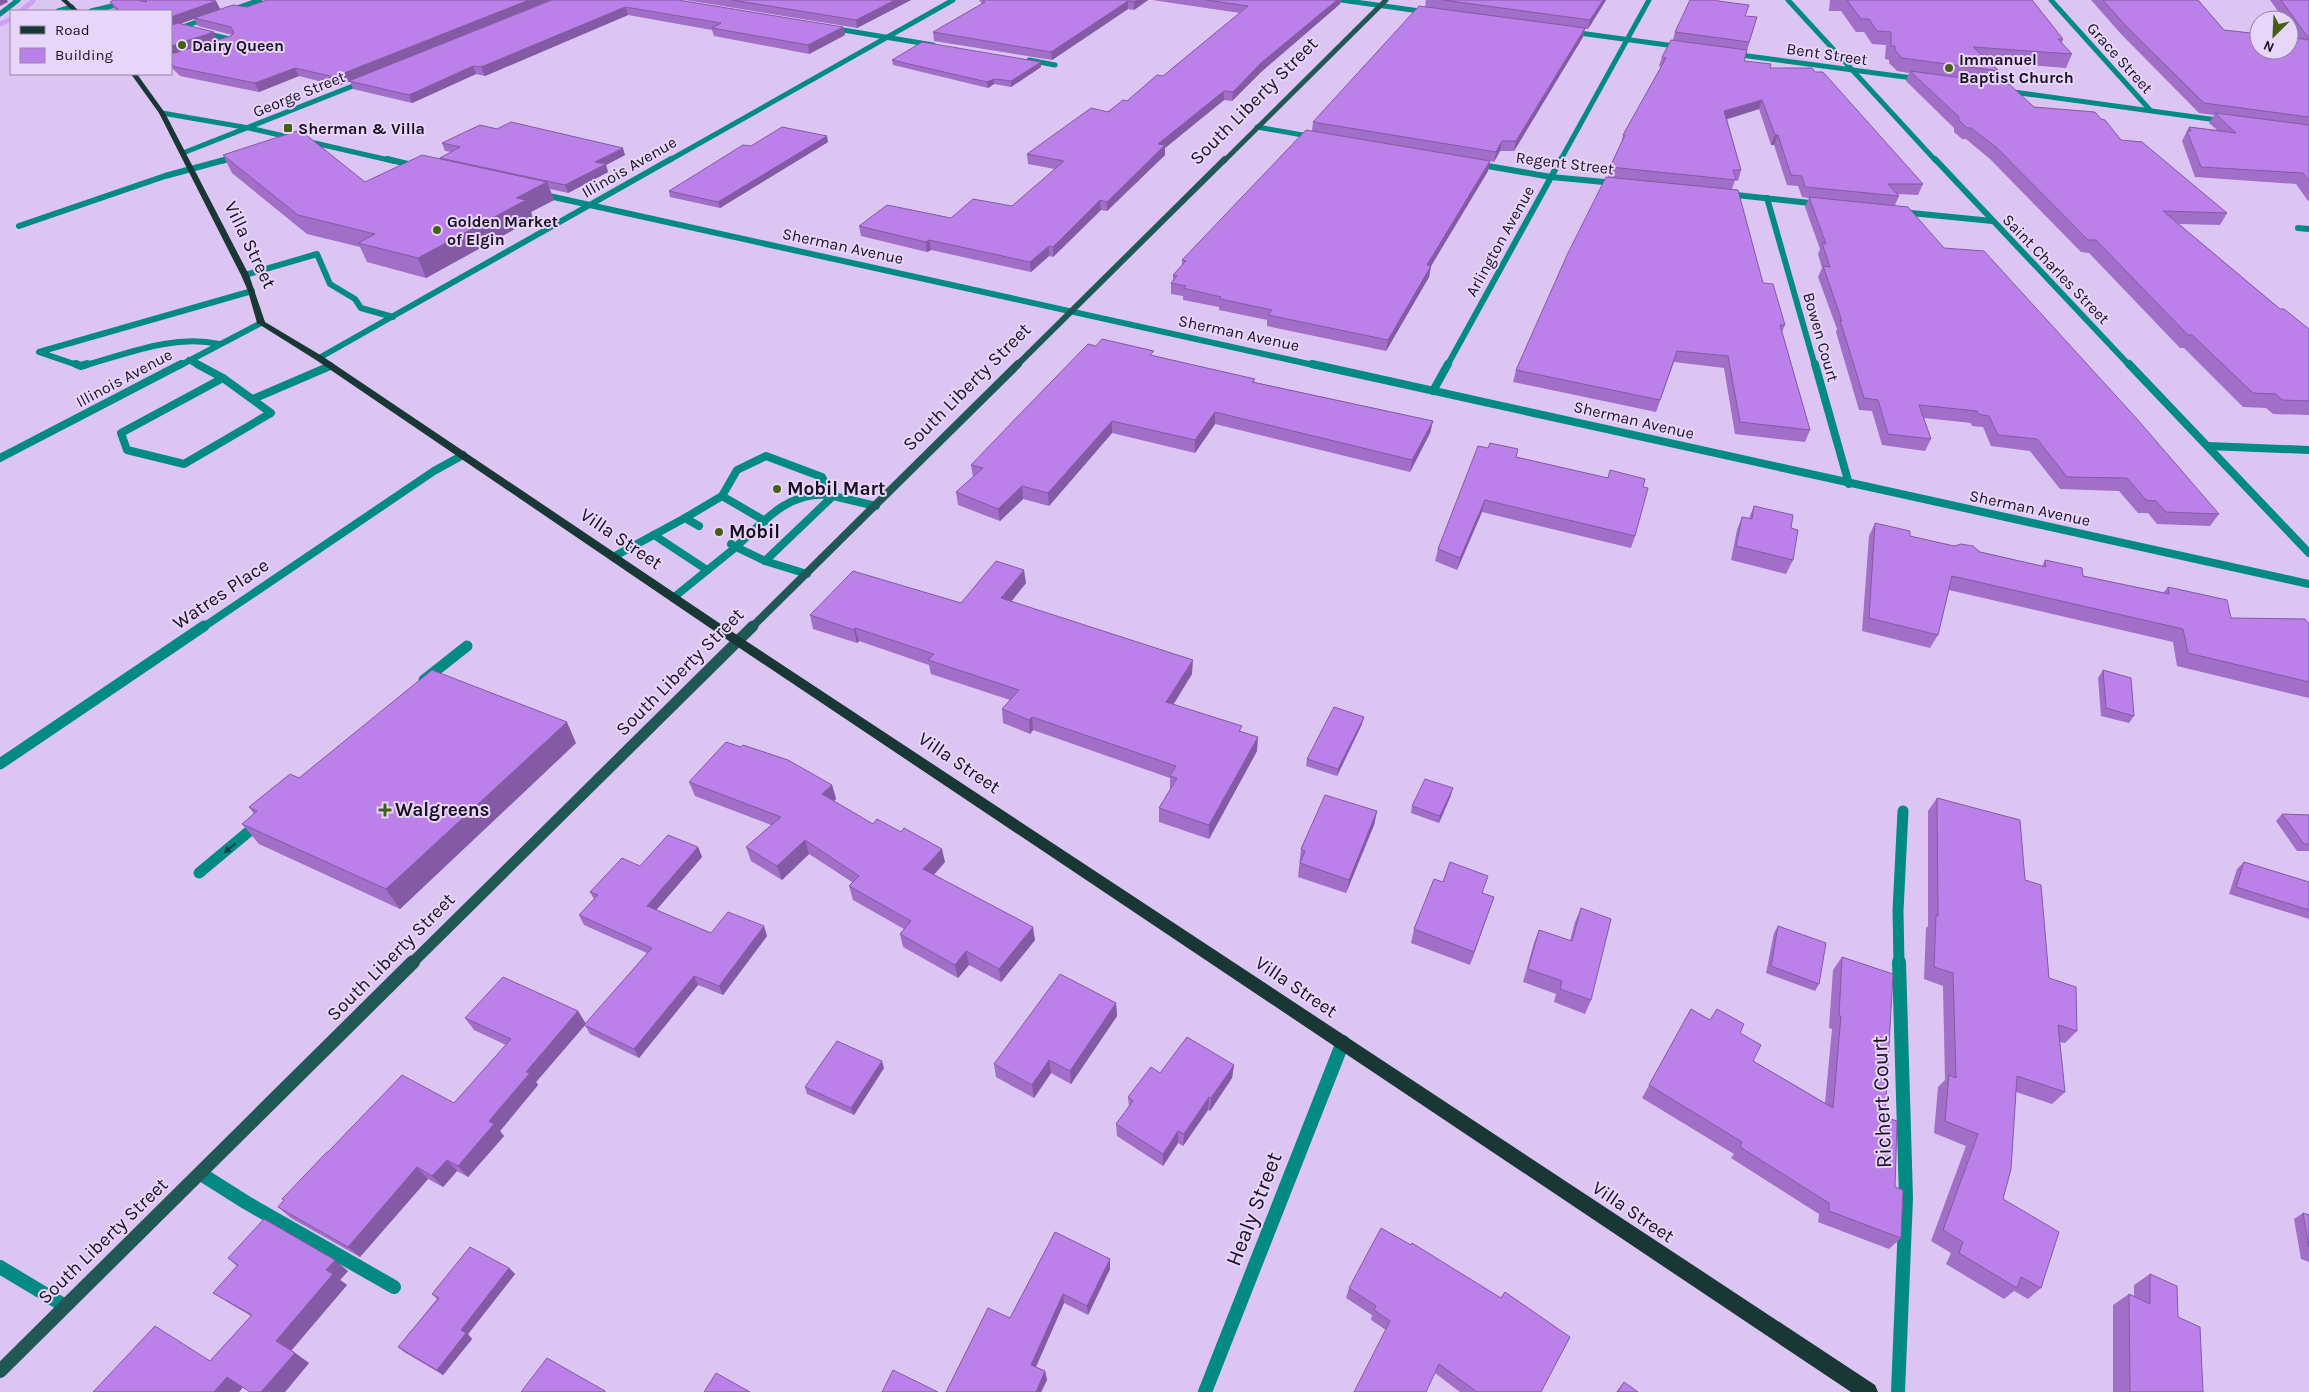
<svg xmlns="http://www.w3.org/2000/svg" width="2309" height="1392" viewBox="0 0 2309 1392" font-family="Karla,sans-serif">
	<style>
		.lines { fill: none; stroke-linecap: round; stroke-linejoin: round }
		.stream { stroke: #cea0f5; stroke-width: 5 }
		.service-far4 { stroke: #028a83; stroke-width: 5 }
		.service-far3 { stroke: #028a83; stroke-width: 6 }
		.service-far2 { stroke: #028a83; stroke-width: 8 }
		.service-far1 { stroke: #028a83; stroke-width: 11 }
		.service { stroke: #028a83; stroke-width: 14 }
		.minor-far4 { stroke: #028a83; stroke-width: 5 }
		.minor-far3 { stroke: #028a83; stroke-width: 6 }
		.minor-far2 { stroke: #028a83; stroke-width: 8 }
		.minor-far1 { stroke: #028a83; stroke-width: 11 }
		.minor { stroke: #028a83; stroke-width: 14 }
		.secondary-far4 { stroke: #1f5854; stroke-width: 5 }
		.secondary-far3 { stroke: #1f5854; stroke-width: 6 }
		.secondary-far2 { stroke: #1f5854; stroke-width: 8 }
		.secondary-far1 { stroke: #1f5854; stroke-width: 11 }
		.secondary { stroke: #1f5854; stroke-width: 14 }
		.primary { fill: #193835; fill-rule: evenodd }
		.wall { fill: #a16ec8; fill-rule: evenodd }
		.shaded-wall { fill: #835aa3 }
		.building { fill: #bb80e9; stroke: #835aa3 }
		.oneway { fill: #104148 }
		.poi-dot { fill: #436013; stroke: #e8d5fa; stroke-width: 2 }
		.labels { text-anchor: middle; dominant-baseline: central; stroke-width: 4; stroke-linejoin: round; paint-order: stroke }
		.far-poi-label { font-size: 16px; font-weight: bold; fill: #191020; stroke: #e8d5fa; text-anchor: start }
		.far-street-label { font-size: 16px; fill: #191020; stroke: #e8d5fa }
		.street-label { font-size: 19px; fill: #191020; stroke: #e8d5fa }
		.poi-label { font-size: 19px; font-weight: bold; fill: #191020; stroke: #e8d5fa; text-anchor: start }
		.near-street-label { font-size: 22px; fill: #191020; stroke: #e8d5fa }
	</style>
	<rect width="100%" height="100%" fill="#ddc5f3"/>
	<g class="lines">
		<g class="stream">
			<path d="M21,11L33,1"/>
			<path d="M0,24L11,19"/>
		</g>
		<g class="service-far4">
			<path d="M58,11L72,7"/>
			<path d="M91,11L116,5L121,0"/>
			<path d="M0,14L18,0"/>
			<path d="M204,33L234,40L229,41"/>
			<path d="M223,161L237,157"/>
		</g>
		<g class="service-far3">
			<path d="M19,226L165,176L228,159"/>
			<path d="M245,275L317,254L330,284L355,299L361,308L393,317"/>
			<path d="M189,360L199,366"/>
			<path d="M80,366L39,352L252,291"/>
			<path d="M83,366C127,354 173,334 219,344"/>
		</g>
		<g class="service-far2">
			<path d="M76,364L81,366L87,364"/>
			<path d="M197,364L223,378"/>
			<path d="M223,378L271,413L184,464L127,450L121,433Z"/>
			<path d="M253,399L330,366"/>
			<path d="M722,496L737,470L766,456L822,477L827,487L823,494"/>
			<path d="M685,518L722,496L765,521"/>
			<path d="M654,535L707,570"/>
			<path d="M731,544L736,547C762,523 788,491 827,495"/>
			<path d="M613,557L685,518L699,526"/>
			<path d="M765,561L833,496L876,506"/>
			<path d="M673,598L736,547L765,561L807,574"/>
		</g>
		<g class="service-far1">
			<path d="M424,680L467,646"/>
			<path d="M199,873L259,823"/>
		</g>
		<path class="service" d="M201,1174L247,1203L394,1287"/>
		<g class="minor-far4">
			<path d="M1341,0L1427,12"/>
			<path d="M1788,0L1936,161"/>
			<path d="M2051,0L2150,110"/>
			<path d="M231,10L260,0"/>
			<path d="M831,28L933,45"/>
			<path d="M171,31L208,18"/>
			<path d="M1572,32L1682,47"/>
			<path d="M1733,54L1920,79"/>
			<path d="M1029,60L1055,65"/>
			<path d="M2006,91L2224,121"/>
			<path d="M162,113L249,128L393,161"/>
			<path d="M1257,127L1314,137"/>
			<path d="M183,153L363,82"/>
			<path d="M668,161L953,0"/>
			<path d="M1560,161L1649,0"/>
		</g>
		<g class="minor-far3">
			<path d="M387,159L416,166"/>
			<path d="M1935,159L2130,366"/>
			<path d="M1476,164L1551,177L1615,183"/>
			<path d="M540,194L1318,366"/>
			<path d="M1727,194L1819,204"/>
			<path d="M1767,198L1815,366"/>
			<path d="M1901,212L1992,221"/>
			<path d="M2298,228L2309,229"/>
			<path d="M319,358L671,159"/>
			<path d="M179,366L261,323"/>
			<path d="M1447,366L1561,159"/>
		</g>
		<g class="minor-far2">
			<path d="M1312,364L2309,584"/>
			<path d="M1815,364L1849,484"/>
			<path d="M2129,364L2309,553"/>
			<path d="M1433,391L1448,364"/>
			<path d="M2208,446L2309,450"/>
			<path d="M0,458L181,364"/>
			<path d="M202,628L434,471L463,455"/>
		</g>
		<g class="minor-far1">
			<path d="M0,764L204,626"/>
			<path d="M1899,963L1898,911L1903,811"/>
		</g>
		<g class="minor">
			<path d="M0,1267L65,1306"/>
			<path d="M1205,1392L1343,1042"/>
			<path d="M1898,1392L1906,1198L1899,962"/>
		</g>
		<path class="secondary-far4" d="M1224,161L1386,0"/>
		<path class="secondary-far3" d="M1016,366L1225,159"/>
		<path class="secondary-far2" d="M751,628L1018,364"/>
		<path class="secondary-far1" d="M412,963L753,626"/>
		<path class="secondary" d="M0,1371L413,962"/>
		<g class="primary">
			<path d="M61,0H67L79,11H73Z"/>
			<path d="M131,74H137L165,113L249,275L265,322L322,356L743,639L1875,1385L1878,1392H1851L735,645L316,360L257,323L248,291L241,275L159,113Z"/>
		</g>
	</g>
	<g class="wall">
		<path d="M140,0H208L216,1L220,9L247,7L267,0H551L483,27L552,0L843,27L845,35L809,54L714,36L712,30L628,15L485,76L476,74L412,103L353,89L350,81L338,86L299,76L259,92L180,76L171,67V11H116L110,2L141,1ZM194,19L198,26L232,35L218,40L180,24Z"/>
		<path d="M685,0H911L857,28Z"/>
		<path d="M979,0H1148L1134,10L1128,9L1052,60L934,41L933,32L982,4Z"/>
		<path d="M1152,0H1341L1340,4L1261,72L1232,101L1224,100L1165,148V155L1107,211L1101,210L1053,257L1049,256L1031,272L931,250L927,252L861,236L859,226L951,218L1012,206L1055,169L1028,164L1027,154L1127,101L1163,76L1240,13Z"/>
		<path d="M1426,0H1606L1588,29H1585L1583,37L1514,151H1500L1494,162L1490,161L1488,171L1431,266L1429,277L1386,351L1267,326V320L1219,310V307L1183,300V296L1171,294V283L1173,280V275L1182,265V260L1312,131L1313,122L1425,7Z"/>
		<path d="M1830,0H2032L2063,39L2062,43L2072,54L2066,68L1990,62L1999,71L1994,82L2034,107L2101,119L2121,140L2227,213L2220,225L2179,224L2280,309L2309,329V415L2273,414L2266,408L2243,407L2184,348H2180L2089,253L2081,252L1990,159L1966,139H1962L1954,132V128L1906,81L1909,73L1897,71L1889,63V60L1885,59L1886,45L1872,44L1864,32H1856L1841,11H1829Z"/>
		<path d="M2091,0H2198L2224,30L2296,38L2289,27V20H2284L2270,0H2309V201H2308L2296,184L2195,177L2182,141L2189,127L2217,130L2209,123L2214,115L2199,113L2121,34Z"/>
		<path d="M1718,1L1745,16L1757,17L1744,61L1770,68L1923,184L1918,195L1898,194L1899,196L1895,205L1944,248L2219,514L2210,526L2157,524L2148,513H2138L2119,491L2060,489L2030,451L1991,446L1983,427L1972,426L1971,423L1924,418L1931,439L1925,451L1882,445L1872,411L1859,410L1836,332L1837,329L1818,277L1822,268L1818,254L1820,249L1805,207L1809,198L1802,197L1798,186L1787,185L1774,145H1771L1759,109L1727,119L1741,170L1738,181L1735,180L1732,189L1763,283L1785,325L1782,332L1810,430L1805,442L1735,434L1724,368L1674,362L1656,412L1513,382L1516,370L1608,177L1610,167L1621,144L1623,135L1661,67L1659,66L1662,57L1673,40L1675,32Z"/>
		<path d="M892,60L1041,67L1011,87L994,84L988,88L893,65Z"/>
		<path d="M828,142L720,208L670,197L669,191L751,146Z"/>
		<path d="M442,143L625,155L606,165L608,172L568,193L550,189L554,200L531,212L533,219L426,278L367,262L360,247L307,234L232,173L223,155L365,182L440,159V158L451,152L445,151Z"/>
		<path d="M1154,356L1255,379L1254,382L1433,421L1430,433L1410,472L1215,424L1195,453L1112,433L1049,506L1023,499L1000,521L958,505L956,492L973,477L971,465Z"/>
		<path d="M1517,457L1643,487L1635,536L1631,548L1482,512L1457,570L1435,561L1438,549Z"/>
		<path d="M1754,506L1791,528L1793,560L1786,574L1731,560L1737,530L1742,517L1749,518Z"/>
		<path d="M1875,523L1910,536L2042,566L2045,560L2083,576L2163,593L2168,587L2231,618L2309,624V698L2177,666L2173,642L1949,590L1938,635L1930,648L1862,631L1869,536Z"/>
		<path d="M1026,583L1011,601L1192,674L1173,705L1241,731L1257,751L1209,839L1159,822V808L1170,790V778L1033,730L1030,734L1003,723L1002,709L1010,700L931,674L929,665L859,641L857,643L813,629L810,615L961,603Z"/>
		<path d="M2103,670L2134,716L2129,723L2101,716L2098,678Z"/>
		<path d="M1362,724L1337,776L1306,766L1307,759Z"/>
		<path d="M576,743L400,909L259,844L242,824L254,814L249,807L299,778Z"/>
		<path d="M689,782L832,785L836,799L834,801L873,824L945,862L934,875L1035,940L1001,982L969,965L958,978L903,947L900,934L904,929L853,900L849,886L852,882L809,854L782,880L751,861L746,847L771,825L695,796Z"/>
		<path d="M1451,795L1439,823L1411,813L1412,806Z"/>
		<path d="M1937,798L2025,880L2049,978L2077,1031L2065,1043L2060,1042L2065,1092L2052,1104L2016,1092L2003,1199L2041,1288L2028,1299L2014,1291L2004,1299L1946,1264L1951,1253L1931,1241L1966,1146L1934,1133L1938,1087L1945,1080L1943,986L1924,979L1926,928L1928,926V811Z"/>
		<path d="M1377,811L1374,825L1346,893L1298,877L1301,849Z"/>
		<path d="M2282,814L2309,815V851H2297L2276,821Z"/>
		<path d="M698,847L702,857L656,910L711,933L767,936L723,995L698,985L639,1058L590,1034L585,1025L536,1082L538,1085L500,1131L504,1136L468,1177L457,1171L443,1187L428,1179L360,1257L291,1218L278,1207L328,1152L454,1103L506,1045L474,1030L465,1018L578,1011L586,1024L647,953L584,925L579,915L594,899L590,892L640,866Z"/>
		<path d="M2244,862L2309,882V919L2229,894L2237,869Z"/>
		<path d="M1483,893L1494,897L1470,965L1411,943L1414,929Z"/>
		<path d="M1581,908L1591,1000L1585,1014L1554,1002L1556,994L1523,982L1534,943L1539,930L1570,941L1575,922Z"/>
		<path d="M1778,926L1819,984L1815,991L1766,973L1774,933Z"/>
		<path d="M1842,957L1885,1117L1901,1238L1889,1249L1818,1222L1819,1214L1731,1158L1734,1154L1642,1098L1691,1009L1710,1020L1753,1061L1825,1103L1832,1029L1829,1028L1833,970Z"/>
		<path d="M1116,1003L1117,1016L1071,1084L1051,1073L1034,1098L996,1077L994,1064Z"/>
		<path d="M1234,1065L1232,1078L1210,1111L1208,1110L1183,1146L1178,1143L1163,1166L1117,1136L1116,1124L1129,1107L1128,1097L1160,1073Z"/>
		<path d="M884,1068L854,1115L807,1094L805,1087Z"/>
		<path d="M2303,1213L2309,1215V1262L2301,1259L2294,1219Z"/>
		<path d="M1055,1232L1110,1259V1269L1088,1315L1064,1303L1036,1367L1045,1371L1047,1380L1041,1392H946L988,1308L1010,1318Z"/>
		<path d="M228,1258L348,1271L340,1280L347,1285L291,1350L309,1363L285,1392H250L243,1387L239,1392H93L210,1361L251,1316L229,1303L213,1293L237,1266Z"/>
		<path d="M509,1268L515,1274L468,1334L472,1339L443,1375L404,1352L398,1347L437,1299L432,1294Z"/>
		<path d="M2150,1274L2178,1317L2203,1392H2113V1305L2129,1294L2134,1297V1285Z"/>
		<path d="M1349,1288L1541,1392H1460L1435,1373L1386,1330L1371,1320L1372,1315L1346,1298Z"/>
		<path d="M1624,1382L1638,1392H1616Z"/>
	</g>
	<g class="shaded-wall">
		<path d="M0,0H7L8,2L0,6Z"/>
		<path d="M529,0H551L338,86L334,77Z"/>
		<path d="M895,0H911L857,28L856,20Z"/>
		<path d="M1137,0H1148L1134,10V2Z"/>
		<path d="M1337,0H1341L1340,4L1261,72L1232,101L1233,92L1261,63Z"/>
		<path d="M1603,0H1606L1588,29L1590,20Z"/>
		<path d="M216,1L220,9L171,27V17Z"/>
		<path d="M1128,1V9L1052,60L1051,52Z"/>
		<path d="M625,7L628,15L485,76L481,67Z"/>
		<path d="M843,27L845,35L809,54L808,45Z"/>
		<path d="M1585,28L1583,37L1514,151L1516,141Z"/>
		<path d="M214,32L218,40L171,55V46Z"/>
		<path d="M1041,62V67L1011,87V81Z"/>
		<path d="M473,66L476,74L412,103L409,95Z"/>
		<path d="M295,68L299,76L259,92L255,83Z"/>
		<path d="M994,79V84L988,88L987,82Z"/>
		<path d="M1224,91V100L1165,148V155L1107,211V202L1158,144Z"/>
		<path d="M1762,100L1759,109L1721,121L1724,111Z"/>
		<path d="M1775,135H1778L1774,145H1771Z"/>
		<path d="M827,136L828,142L720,208L718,202Z"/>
		<path d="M1502,141L1500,151L1494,162L1496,152Z"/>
		<path d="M623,148L625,155L606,165L608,172L568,193L565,185L595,162Z"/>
		<path d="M1490,161L1488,171L1431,266L1429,277L1386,351L1388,340L1427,265Z"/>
		<path d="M547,182L554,200L531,212L533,219L426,278L418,258L516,198Z"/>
		<path d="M1100,200L1101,210L1053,257V247Z"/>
		<path d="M929,240L931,250L927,252L926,242Z"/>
		<path d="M1049,246V256L1031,272L1030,262Z"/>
		<path d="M1215,412V424L1195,453V440Z"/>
		<path d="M1112,421V433L1049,506L1048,493Z"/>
		<path d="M1433,421L1430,433L1410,472L1412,460Z"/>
		<path d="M1022,486L1023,499L1000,521L998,509Z"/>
		<path d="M1485,500L1482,512L1457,570L1460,558Z"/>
		<path d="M1024,570L1026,583L1003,612L1001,598Z"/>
		<path d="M855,628L859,641L857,643L854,630Z"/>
		<path d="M1193,660L1192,674L1166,716V702Z"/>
		<path d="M1032,717L1033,730L1030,734L1029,720Z"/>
		<path d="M1364,717L1362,724L1337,776L1338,769Z"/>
		<path d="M567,722L576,743L400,909L386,889Z"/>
		<path d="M1258,737L1257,751L1209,839V825Z"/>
		<path d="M832,785L836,799L826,808L822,794Z"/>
		<path d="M1453,788L1451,795L1439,823L1440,816Z"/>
		<path d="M1377,811L1374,825L1346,893L1349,880Z"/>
		<path d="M805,840L809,854L782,880L777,866Z"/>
		<path d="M698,847L702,857L652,915L647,906Z"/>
		<path d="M942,849L945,862L926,883L923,869Z"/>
		<path d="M1494,897L1489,911L1470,965L1474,952Z"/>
		<path d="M764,926L767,936L723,995L719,986Z"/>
		<path d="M1033,927L1035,940L1001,982L999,969Z"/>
		<path d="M966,951L969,965L958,978L955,965Z"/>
		<path d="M694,976L698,985L639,1058L634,1049Z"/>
		<path d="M1116,1003L1117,1016L1071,1084L1070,1071Z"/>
		<path d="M578,1011L586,1024L536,1082L538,1085L500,1131L504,1136L468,1177L458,1166L489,1121L526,1072Z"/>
		<path d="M1049,1060L1051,1073L1034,1098L1032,1085Z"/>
		<path d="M882,1061L884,1068L854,1115L851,1108Z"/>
		<path d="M1234,1065L1232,1078L1210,1111L1211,1098Z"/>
		<path d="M1209,1097L1208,1110L1183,1146L1184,1134Z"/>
		<path d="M1178,1131V1143L1163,1166V1154Z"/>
		<path d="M447,1160L457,1171L443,1187L432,1176Z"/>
		<path d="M417,1167L428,1179L360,1257L348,1247Z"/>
		<path d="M1110,1259V1269L1088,1315L1087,1306Z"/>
		<path d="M335,1260L348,1271L340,1280L347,1285L291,1351L276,1341L326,1270Z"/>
		<path d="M509,1268L515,1274L468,1334L472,1339L443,1375L437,1370L461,1330Z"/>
		<path d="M1063,1294L1064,1303L1033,1373L1031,1365Z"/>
		<path d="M295,1353L309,1363L285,1392H261Z"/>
		<path d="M1045,1371L1047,1380L1041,1392H1036Z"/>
		<path d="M227,1377L243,1387L239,1392H214Z"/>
	</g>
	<g class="building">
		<path d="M113,0H137L147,2L145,0H208L216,1L171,17V11H120L110,2Z"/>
		<path d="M267,0H529L334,77L295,68L255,83L175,67L171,63V54L231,36L234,33L231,27L194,18L233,5L247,7Z"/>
		<path d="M552,0H678L843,27L808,45L712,28L721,23L625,7L481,67L473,66L409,95L349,81Z"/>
		<path d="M732,0H895L856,20Z"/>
		<path d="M983,0H1137L1134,2L1128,1L1051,52L933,32L985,2Z"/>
		<path d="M1206,0H1337L1261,63L1233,92L1224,91L1158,144L1165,145L1107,202L1100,200L1053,247L1049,246L1030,262L929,240L926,242L859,226L887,205L951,218L973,199L1012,206L1064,161L1027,154L1091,108L1108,112L1123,100L1127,101L1157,75L1163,76L1248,6Z"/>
		<path d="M1443,0H1603L1590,20Z"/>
		<path d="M1690,0H1718V1L1749,5L1745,16L1757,17L1749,42L1675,32Z"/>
		<path d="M1847,0H2032L2063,39H2058L2072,54L1973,47L1999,71L1902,58L1895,50V46H1891V32L1877,31L1869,19H1861Z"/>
		<path d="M2103,0H2198L2224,30L2259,34V50H2289V37L2309,40V117L2204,103L2125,25Z"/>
		<path d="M2281,0H2309V39Z"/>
		<path d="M1419,6L1585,28L1516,141H1502L1496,152L1313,122Z"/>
		<path d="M178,23L214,32L171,46V25Z"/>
		<path d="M1671,40L1747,50L1744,61L1771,64L1770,68H1812L1815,72H1823L1923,184H1888L1899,196L1805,187L1802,176L1791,175L1778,135H1775L1762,100L1724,111L1741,170H1733L1736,180L1610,167L1625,135H1623L1666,58L1662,57Z"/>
		<path d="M922,42L1041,62L1011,81L994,79L987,82L892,60Z"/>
		<path d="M1910,71L2009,84L2034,107L2095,112L2101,119L2105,120L2121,140L2142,142L2227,213L2163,211L2280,309H2284L2309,329V401L2282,400L2276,394L2253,393L2192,335H2188L2096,240H2088L1996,147L1971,128H1967L1959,120V117Z"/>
		<path d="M2215,113L2309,125V182L2303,173L2201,167L2187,131H2191L2189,127L2236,133Z"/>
		<path d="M511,122L623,148L595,162L606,164L565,185L440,158L460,147L442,143L480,125L497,129Z"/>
		<path d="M782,127L827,136L718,202L669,191L743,145L751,146Z"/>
		<path d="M300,130L365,182L422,155L547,182L516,198L526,200L418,258L358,243L375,234L298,215L223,155Z"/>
		<path d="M1306,130L1490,161L1427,265L1431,266L1388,340L1268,315L1272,310L1220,299L1221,297L1183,288L1186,286L1171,283L1177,276L1173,275L1186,261L1182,260Z"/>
		<path d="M1606,177L1738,190L1763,283L1773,284L1785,325H1780L1810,430L1740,422L1728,356L1677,351L1660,400L1516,370L1568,253Z"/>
		<path d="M1809,197L1908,207L1944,248L1984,251L2137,419L2219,514L2166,512L2156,501L2146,500L2127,478L2067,477L2037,439L1998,435L1989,416L1978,414L1977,411L1919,405L1931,439L1888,434L1878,400L1864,398L1840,320L1842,321L1823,266L1830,267L1822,243L1826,244Z"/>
		<path d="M1102,339L1154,351L1150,355L1255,379L1252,382L1433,421L1412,460L1215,412L1195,440L1112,421L1048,493L1022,486L998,509L956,492L983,468L971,465L1020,414L1088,344L1096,346Z"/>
		<path d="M1490,443L1518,449L1516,457L1608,478L1610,470L1645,479L1643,487L1648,488L1635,536L1485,500L1460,558L1438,549L1478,446L1488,448Z"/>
		<path d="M1754,506L1793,515L1791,528L1798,530L1793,560L1736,546L1742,517L1752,519Z"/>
		<path d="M1875,523L1910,531V536L1954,546L1961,544L1973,546L1980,552L2046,567L2045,560L2082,568L2083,576L2169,594L2168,587L2227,600L2231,618L2305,619L2309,624V682L2188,653L2183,629L1952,576L1938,635L1869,618Z"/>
		<path d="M996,561L1024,570L1001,598L1193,660L1166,702L1242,726L1239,731L1258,737L1209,825L1159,808L1177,778L1170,776L1176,766L1032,717L1029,720L1002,709L1019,690L928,660L934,654L855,628L854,630L810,615L853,571L961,603Z"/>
		<path d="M432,670L567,722L386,889L242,824L257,811L249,807L290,774L299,778Z"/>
		<path d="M2103,670L2131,678L2134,716L2106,708Z"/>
		<path d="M1334,707L1364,717L1338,769L1307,759Z"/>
		<path d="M726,742L741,747L743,745L788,760L832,785L822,794L873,824L877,819L901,832L904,828L942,849L923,869L1033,927L999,969L966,951L955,965L900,934L911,921L849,886L859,876L805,840L777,866L746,847L781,817L689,782Z"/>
		<path d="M1425,779L1453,788L1440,816L1412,806Z"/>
		<path d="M1325,795L1377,811L1349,880L1300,863L1305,851L1301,849Z"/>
		<path d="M1937,798L2020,820L2025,880L2041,885L2049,978L2076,987L2077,1031L2058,1025L2065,1092L2017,1076L2011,1169L2003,1199L2059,1232L2041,1288L2021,1277L2017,1288L1959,1253L1963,1242L1943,1230L1978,1134L1945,1121L1949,1075L1956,1078L1953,973L1934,967L1936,915L1938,916Z"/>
		<path d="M2282,814L2309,815V844H2304Z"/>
		<path d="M668,835L698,847L647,906L711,933L728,912L764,926L719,986L694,976L634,1049L584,1025L652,948L579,915L598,895L590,892L622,858L640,866Z"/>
		<path d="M1450,862L1488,876L1482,893L1494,897L1474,952L1414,929L1434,879L1443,882Z"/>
		<path d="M2244,862L2309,882V910L2236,887Z"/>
		<path d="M1581,908L1611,919L1591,1000L1560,989L1562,981L1528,969L1539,930L1572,941Z"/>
		<path d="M1778,926L1826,943L1819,984L1771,966Z"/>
		<path d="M1842,957L1893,974L1885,1117L1897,1121L1895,1187L1903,1190L1901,1238L1829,1211V1203L1740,1147L1742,1142L1649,1085L1691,1009L1710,1020L1717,1009L1744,1024L1740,1033L1761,1045L1753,1061L1833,1108L1841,1016H1839Z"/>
		<path d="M1060,974L1116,1003L1070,1071L1049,1060L1032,1085L994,1064Z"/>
		<path d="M503,977L578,1011L526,1072L530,1073L489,1121L494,1124L458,1166L447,1160L432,1176L417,1167L348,1247L278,1207L284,1200L282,1199L327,1152H328L402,1075L454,1103L511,1039L465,1018Z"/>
		<path d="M1187,1037L1234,1065L1211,1098L1209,1097L1184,1134L1178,1131L1163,1154L1116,1124L1133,1101L1128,1097L1151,1067L1160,1073Z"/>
		<path d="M837,1041L882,1061L851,1108L805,1087Z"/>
		<path d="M2303,1213L2309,1215V1247Z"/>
		<path d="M264,1219L335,1260L326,1270L333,1274L276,1341L295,1353L261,1392H250L227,1377L214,1392H93L155,1326L210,1361L252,1315L213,1293L238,1265L228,1258Z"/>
		<path d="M1381,1228L1411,1245L1412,1243L1501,1298L1505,1292L1570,1337L1541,1392H1477L1439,1364L1426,1392H1354L1390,1321L1374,1310L1376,1306L1349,1288Z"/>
		<path d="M1055,1232L1110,1259L1087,1306L1063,1294L1031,1365L1045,1371L1036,1392H946L988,1308L1010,1318Z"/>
		<path d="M470,1247L509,1268L461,1330L466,1333L437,1370L398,1347L439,1298L432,1294Z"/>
		<path d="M2150,1274L2177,1286L2178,1317L2200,1327L2203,1392H2130L2129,1294L2150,1304Z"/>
		<path d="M547,1358L605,1391V1392H521Z"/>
		<path d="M893,1370L938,1392H882Z"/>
		<path d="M716,1373L750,1392H704Z"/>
		<path d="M1624,1382L1638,1392H1618Z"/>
	</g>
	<defs><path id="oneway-solid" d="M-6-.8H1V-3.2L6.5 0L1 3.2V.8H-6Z" transform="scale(1.25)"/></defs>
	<use class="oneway" href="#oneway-solid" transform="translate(230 848) rotate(140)"/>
	<g class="poi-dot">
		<circle cx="182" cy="45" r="5"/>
		<circle cx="1949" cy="68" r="5"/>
		<rect x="283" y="123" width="10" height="10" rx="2.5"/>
		<circle cx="437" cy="230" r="5"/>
		<circle cx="777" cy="489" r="5"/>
		<circle cx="719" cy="532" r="5"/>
		<path d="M382.5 802.5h5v5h5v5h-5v5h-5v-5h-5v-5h5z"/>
	</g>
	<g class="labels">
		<g class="far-poi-label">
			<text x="192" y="45">Dairy Queen</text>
			<text x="1959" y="59">Immanuel<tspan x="1959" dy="18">Baptist Church</tspan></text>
			<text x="298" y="128">Sherman &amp; Villa</text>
			<text x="447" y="221">Golden Market<tspan x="447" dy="18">of Elgin</tspan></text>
		</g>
		<g class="far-street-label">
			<text transform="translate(1827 54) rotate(8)">Bent Street</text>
			<text transform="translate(2120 58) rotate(48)">Grace Street</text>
			<text transform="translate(299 94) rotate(-22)">George Street</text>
			<text transform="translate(1565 163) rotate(7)">Regent Street</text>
			<text transform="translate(629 167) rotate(-30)">Illinois Avenue</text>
			<text transform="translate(1500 241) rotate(-61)">Arlington Avenue</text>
			<text transform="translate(843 246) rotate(12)">Sherman Avenue</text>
			<text transform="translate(2056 269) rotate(46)">Saint Charles Street</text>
			<text transform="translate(1239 333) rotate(12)">Sherman Avenue</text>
			<text transform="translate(1821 337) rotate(74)">Bowen Court</text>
			<text transform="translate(124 378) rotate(-28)">Illinois Avenue</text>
			<text transform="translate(1634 420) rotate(13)">Sherman Avenue</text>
			<text transform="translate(2030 508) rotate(12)">Sherman Avenue</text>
		</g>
		<g class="street-label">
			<text transform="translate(1254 101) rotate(-45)">South Liberty Street</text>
			<text transform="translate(250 245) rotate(64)">Villa Street</text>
			<text transform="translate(967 387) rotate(-45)">South Liberty Street</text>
			<text transform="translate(621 539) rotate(34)">Villa Street</text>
			<text transform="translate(221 594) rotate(-34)">Watres Place</text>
			<text transform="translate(680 672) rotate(-45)">South Liberty Street</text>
			<text transform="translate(959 763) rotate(34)">Villa Street</text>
			<text transform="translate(391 957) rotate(-45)">South Liberty Street</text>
			<text transform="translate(1296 987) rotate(34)">Villa Street</text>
			<text transform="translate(1633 1212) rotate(34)">Villa Street</text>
			<text transform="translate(103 1241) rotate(-44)">South Liberty Street</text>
		</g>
		<g class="poi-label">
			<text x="787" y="489">Mobil Mart</text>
			<text x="729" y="532">Mobil</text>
			<text x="395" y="810">Walgreens</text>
		</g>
		<g class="near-street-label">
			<text transform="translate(1882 1102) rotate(-92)">Richert Court</text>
			<text transform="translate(1254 1209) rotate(-69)">Healy Street</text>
		</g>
	</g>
	<rect x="10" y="10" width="162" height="65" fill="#e8d5fa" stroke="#9586a3"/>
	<rect x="20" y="26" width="25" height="8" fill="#193835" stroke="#9586a3"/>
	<text x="55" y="35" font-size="15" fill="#191020">Road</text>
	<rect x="20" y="48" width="25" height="15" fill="#bb80e9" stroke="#9586a3"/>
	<text x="55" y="60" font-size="15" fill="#191020">Building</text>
	<g transform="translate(2274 35) rotate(204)"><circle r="24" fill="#e8d5fa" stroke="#9586a3"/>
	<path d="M0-4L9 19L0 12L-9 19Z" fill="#436013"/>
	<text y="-8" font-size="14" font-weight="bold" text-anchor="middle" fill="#191020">N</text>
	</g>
</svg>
